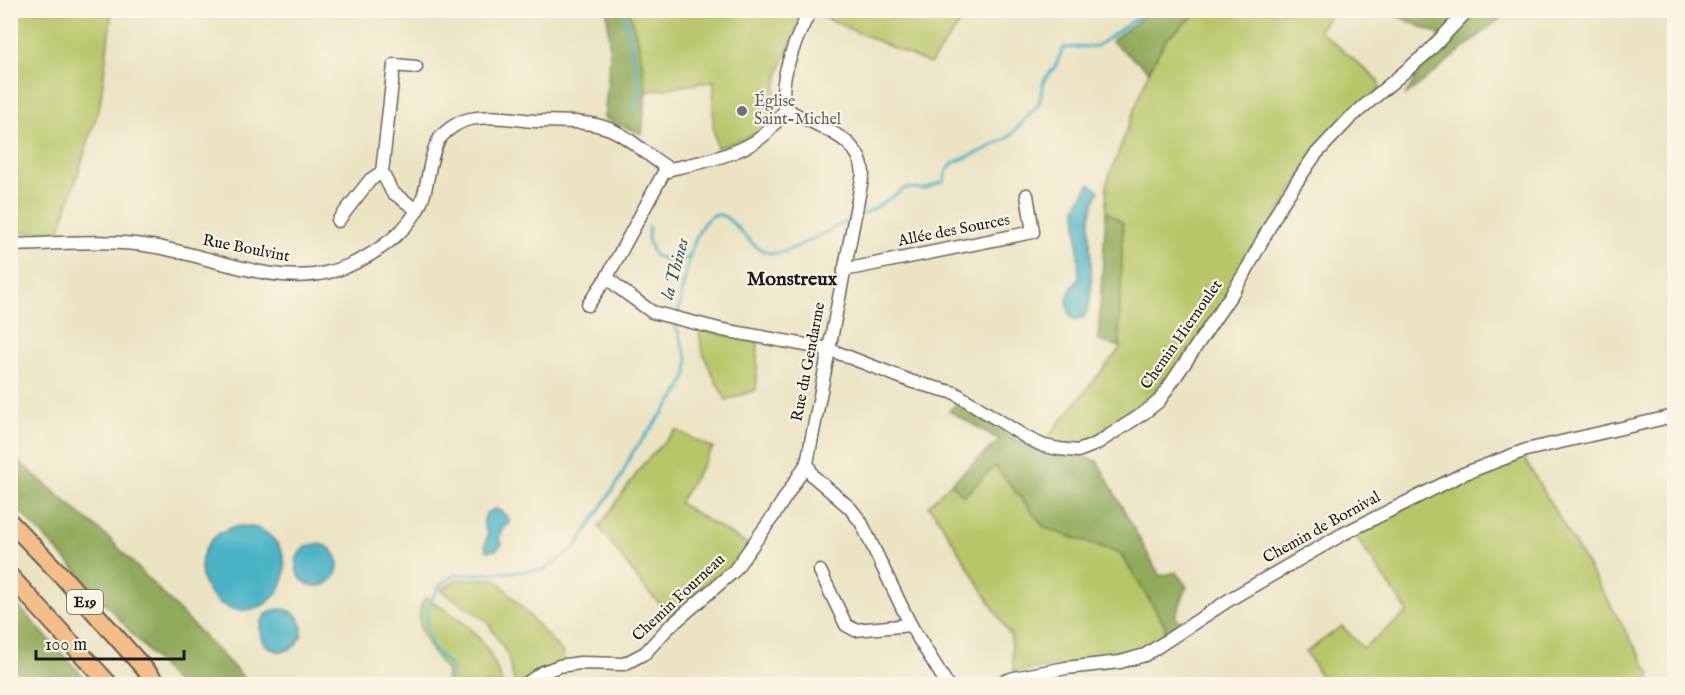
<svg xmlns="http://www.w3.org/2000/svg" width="1685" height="695" viewBox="0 0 1685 695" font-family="'IM FELL English',serif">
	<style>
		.green { fill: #b7c668; stroke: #6a7142; stroke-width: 1.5 }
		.forest { fill: #91ab5c; stroke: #56643c; stroke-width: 1.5 }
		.water { fill: #48b3c5; stroke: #326870; stroke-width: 1.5 }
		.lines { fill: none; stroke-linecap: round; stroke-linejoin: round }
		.stream { stroke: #48b3c5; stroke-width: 3 }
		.minor-casing { stroke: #656256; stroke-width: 15 }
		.highway-casing { stroke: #656256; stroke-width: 20 }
		.minor { stroke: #fff; stroke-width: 12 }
		.highway { stroke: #f6be87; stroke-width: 16 }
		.worship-dot { fill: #6b7280; stroke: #fcf5e5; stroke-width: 2 }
		.labels { text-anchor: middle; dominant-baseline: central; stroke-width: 4.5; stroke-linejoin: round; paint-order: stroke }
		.shield { fill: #fcf5e5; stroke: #5f5d58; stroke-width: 1.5 }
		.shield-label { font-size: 15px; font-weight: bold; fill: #1c1c1c }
		.worship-label { font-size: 16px; fill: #5b616d; stroke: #fcf5e5; text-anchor: start }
		.street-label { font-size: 16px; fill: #1c1c1c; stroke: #fcf5e5 }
		.water-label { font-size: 18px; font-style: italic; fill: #2e5860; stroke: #fcf5e5 }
		.quarter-label { font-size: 20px; font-weight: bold; fill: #1c1c1c; stroke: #fcf5e5 }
	</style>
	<rect width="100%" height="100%" fill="#fcf5e5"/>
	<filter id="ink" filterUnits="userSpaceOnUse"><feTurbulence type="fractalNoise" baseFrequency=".0167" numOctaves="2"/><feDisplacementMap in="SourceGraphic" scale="12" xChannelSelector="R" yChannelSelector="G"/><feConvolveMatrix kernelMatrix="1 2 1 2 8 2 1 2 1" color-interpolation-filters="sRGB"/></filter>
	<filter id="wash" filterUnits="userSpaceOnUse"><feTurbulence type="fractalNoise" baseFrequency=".008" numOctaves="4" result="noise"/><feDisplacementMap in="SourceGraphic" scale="24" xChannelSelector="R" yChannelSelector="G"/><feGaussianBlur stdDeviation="1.35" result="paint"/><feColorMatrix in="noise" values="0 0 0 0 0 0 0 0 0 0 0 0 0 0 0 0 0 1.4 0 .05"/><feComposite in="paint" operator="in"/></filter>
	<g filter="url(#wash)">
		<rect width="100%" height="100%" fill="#ece3c3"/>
		<g class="green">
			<path d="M815,10L969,11L930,64L813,13Z"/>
			<path d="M10,11H112L100,105L59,232H11Z"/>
			<path d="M629,11H807C797,31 785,52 779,74C775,86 776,99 773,111C765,136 739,141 717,148L713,126L714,81L646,92L640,49Z"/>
			<path d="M1200,11H1333L1319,30L1379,81L1380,89L1317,149L1240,278L1158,397L1134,417L1077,447L1044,442L1121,347L1119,336L1123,224L1106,211L1107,182L1149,71L1166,39Z"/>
			<path d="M700,330L758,342L756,390L726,400C717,382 697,351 700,330Z"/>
			<path d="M676,430L713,448L679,503L750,546L744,554L674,618L646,590L599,527L644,463Z"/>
			<path d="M1523,456L1651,674L1647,684H1325L1306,652L1342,626L1363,648L1408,612L1354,534L1423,498Z"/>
			<path d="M994,465L1045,528L1120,553L1165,625V638L1140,652L1118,659L1014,672L1011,637L937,516L928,506L951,483L965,496Z"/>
			<path d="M458,579H496L563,653L564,661L522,684H515L507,654L487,621L441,590Z"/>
			<path d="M425,598C464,619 490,640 502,684H446L447,671C431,651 409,625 425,598Z"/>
		</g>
		<g class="forest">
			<path d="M1152,10L1200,11L1166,39L1149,71L1111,41Z"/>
			<path d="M607,11H629L640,49L646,92L642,134L604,118L610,58Z"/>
			<path d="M1386,11H1509L1405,96L1440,35Z"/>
			<path d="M1106,211L1123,223L1119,336L1121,347L1098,341Z"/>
			<path d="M959,401L1009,437L1060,457L1076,455L1097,461L1160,576L1176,572L1187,587L1175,617L1184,624L1165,638V625L1120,553L1045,528L995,466L964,496L951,483L1000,440L949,411Z"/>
			<path d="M11,455L111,540L250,684H177L74,568L11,502Z"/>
			<path d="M10,597L90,684H14L10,680Z"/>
		</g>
		<g class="water">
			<path d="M1089,184L1099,190C1096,198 1093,206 1091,213C1086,242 1099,294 1084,317L1074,320L1070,316C1065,300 1067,291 1079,279L1076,207Z"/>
			<path d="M496,509L501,511L509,518V523L501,532L499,538L502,544L496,550L487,551L485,545L488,533C482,526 483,519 487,512Z"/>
			<circle cx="243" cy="568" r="42"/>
			<circle cx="317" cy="565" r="21"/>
			<circle cx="281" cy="630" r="21"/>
		</g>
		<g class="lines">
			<g class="stream">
				<path d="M624,10L640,91L634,111"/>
				<path d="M859,216L872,210L906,188L924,189L944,181L947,170L953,163L984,150L1009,137L1039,104L1044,80L1055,67L1063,48L1097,46L1141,15L1142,10"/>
				<path d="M649,227L648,239L654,256L660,257L666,261L686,259L690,255"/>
				<path d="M678,315C681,299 694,192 728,219C742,230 752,249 770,253C784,257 834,227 850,220"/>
				<path d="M449,684L452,668L433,649L427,632V608L440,585L455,575L544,570L575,548L621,477L632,453L679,392L687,374L688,360L676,326L677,322"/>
			</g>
		</g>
	</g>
	<g filter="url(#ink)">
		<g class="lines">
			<defs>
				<g id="minor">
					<path d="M811,10C799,31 774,86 787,107C791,114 799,116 806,119C830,131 862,143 863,174L807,463L813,476L850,508L861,522L911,626L947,684"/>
					<path d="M416,67L394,65L382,172L392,192L417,210"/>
					<path d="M338,221L370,180L382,172"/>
					<path d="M10,245C57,244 105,239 151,246C205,254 270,285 325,273C362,265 413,233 424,194C429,177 430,153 440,138C447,129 460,121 470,119C491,115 513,119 534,121C559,122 586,120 610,129C632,138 649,158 670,169"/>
					<path d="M844,270L1033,232L1027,195"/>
					<path d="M607,277L619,288L652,312L723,330L828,349L913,382L955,393L1027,438L1044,446L1059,449L1078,451L1096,444L1144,413L1159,401L1233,292L1246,271L1281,205L1315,155L1350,118L1428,52L1468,10"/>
					<path d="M588,305L607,277L663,174L670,169C698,163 740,155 763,136C772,129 779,117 787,108"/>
					<path d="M820,571L846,625L855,630L911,625"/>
					<path d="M526,684L543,672L559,666L580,663L624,664L645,653L667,629L734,571L774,515L807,463"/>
					<path d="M996,684L1014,678L1066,668L1120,662L1145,655L1232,598L1343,534L1463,474L1526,450L1674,416"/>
				</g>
				<g id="highway">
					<path d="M10,522L63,577L158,684"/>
					<path d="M10,576L109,684"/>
				</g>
			</defs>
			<use href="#minor" class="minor-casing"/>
			<use href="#highway" class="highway-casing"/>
			<use href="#minor" class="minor"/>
			<use href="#highway" class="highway"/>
		</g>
	</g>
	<circle class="worship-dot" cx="742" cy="111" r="6"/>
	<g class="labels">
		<rect class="shield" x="67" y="590" width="36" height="24" rx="4.5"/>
		<g class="shield-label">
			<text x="85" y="602">E19</text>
		</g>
		<g class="worship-label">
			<text x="754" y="102">Église<tspan x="754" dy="18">Saint-Michel</tspan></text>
		</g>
		<g class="street-label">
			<text transform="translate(954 231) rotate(-11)">Allée des Sources</text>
			<text transform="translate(246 249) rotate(11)">Rue Boulvint</text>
			<text transform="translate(1182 335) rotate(-55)">Chemin Hiernoulet</text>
			<text transform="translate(809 362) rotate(-79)">Rue du Gendarme</text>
			<text transform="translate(1322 528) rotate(-29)">Chemin de Bornival</text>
			<text transform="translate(679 598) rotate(-43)">Chemin Fourneau</text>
		</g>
		<g class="water-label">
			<text transform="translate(676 269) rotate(-75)">la Thines</text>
		</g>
		<g class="quarter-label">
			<text x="792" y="279">Monstreux</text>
		</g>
	</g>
	<rect width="1685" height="695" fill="none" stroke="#fcf5e5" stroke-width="36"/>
	<path d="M36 650v9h148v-9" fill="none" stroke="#1c1c1c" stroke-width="3"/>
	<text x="45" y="650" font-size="18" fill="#1c1c1c" stroke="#fcf5e5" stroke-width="4.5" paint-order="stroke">100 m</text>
</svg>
